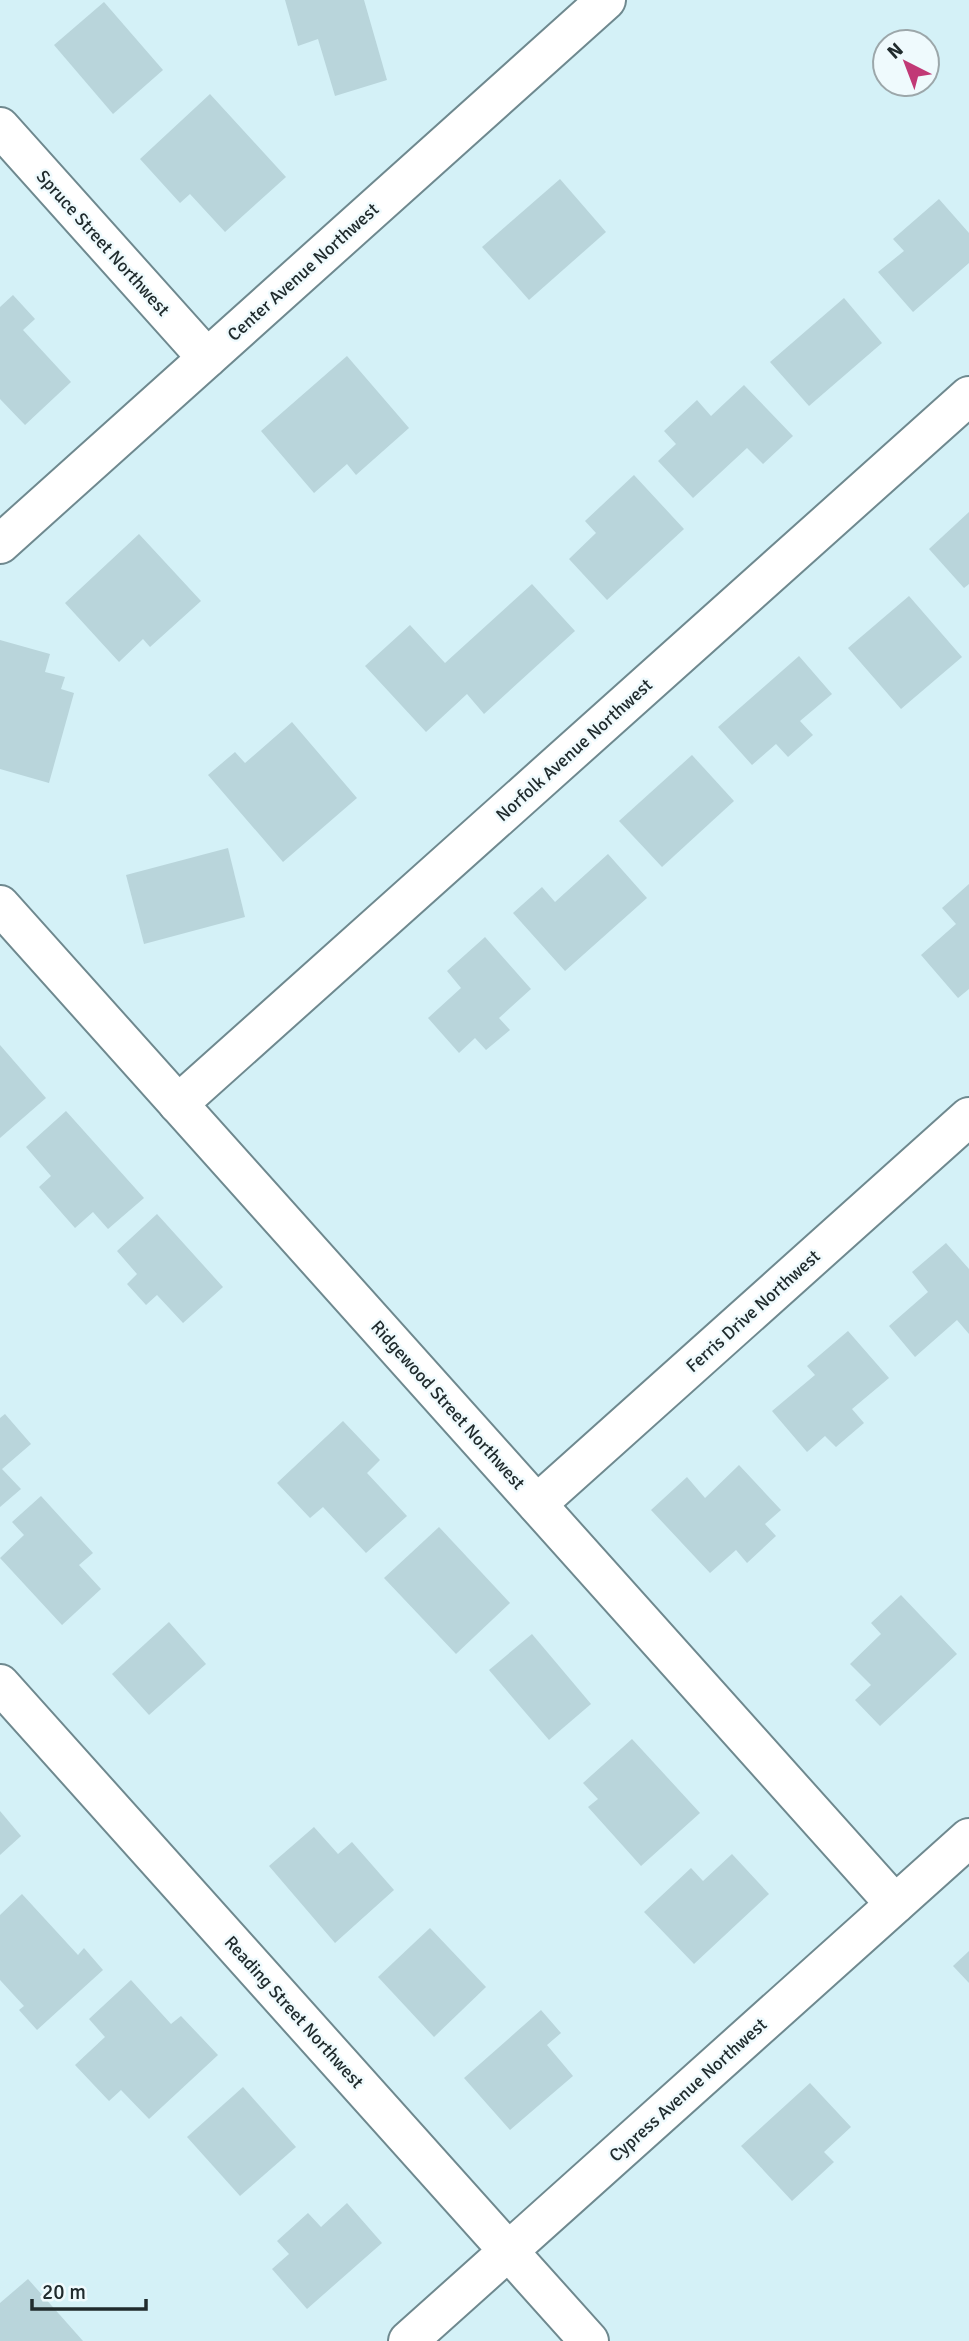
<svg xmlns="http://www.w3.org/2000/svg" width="969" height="2341" viewBox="0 0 969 2341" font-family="Signika,sans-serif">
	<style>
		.building { fill: #b9d5db }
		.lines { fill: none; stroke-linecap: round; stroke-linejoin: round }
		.minor-casing { stroke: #6f898f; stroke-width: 42 }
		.minor { stroke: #fff; stroke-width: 38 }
		.labels { text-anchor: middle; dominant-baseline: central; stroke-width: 5; stroke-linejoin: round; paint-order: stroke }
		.street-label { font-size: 18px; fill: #202b2d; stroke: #effafd }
	</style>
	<rect width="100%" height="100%" fill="#d4f1f7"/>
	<g class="building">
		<path d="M285,0H364L387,80L335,96L318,39L298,46Z"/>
		<path d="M104,2L163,70L113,114L54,45Z"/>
		<path d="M210,94L286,177L225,232L190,194L180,203L140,159Z"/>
		<path d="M560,179L606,232L529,300L482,247Z"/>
		<path d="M939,199L969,233V263L913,312L878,272L904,251L893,239Z"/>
		<path d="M13,295L35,319L23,330L71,382L25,425L0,399V307Z"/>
		<path d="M844,298L882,343L809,406L770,362Z"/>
		<path d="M347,356L409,428L356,475L347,464L314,493L261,431Z"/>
		<path d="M744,385L793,436L763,464L747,448L693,498L658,461L676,444L664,431L697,400L711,416Z"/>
		<path d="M634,475L684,529L607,600L569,559L596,533L585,521Z"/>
		<path d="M969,512V584L964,588L929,549Z"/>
		<path d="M139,534L201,601L150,647L143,639L119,662L65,603Z"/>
		<path d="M532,584L575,631L484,714L467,694L426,732L365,666L410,625L445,663Z"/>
		<path d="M909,596L962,657L901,709L848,648Z"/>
		<path d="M0,640L50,654L45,672L65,677L61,689L74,693L49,783L0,769Z"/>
		<path d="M799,656L832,694L800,721L813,735L788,757L776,744L752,765L718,727Z"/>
		<path d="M292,722L357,798L283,862L208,775L235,752L245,763Z"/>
		<path d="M692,755L734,801L662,867L619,821Z"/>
		<path d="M228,848L245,917L144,944L126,875Z"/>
		<path d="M608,854L647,898L565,971L513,913L542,887L555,902Z"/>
		<path d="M969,884V989L958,998L921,955L956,924L942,908Z"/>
		<path d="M485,937L531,989L499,1018L510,1030L486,1050L475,1038L459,1053L428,1018L461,988L447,971Z"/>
		<path d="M0,1045L46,1098L0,1138Z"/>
		<path d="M66,1111L144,1198L108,1229L93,1212L75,1228L39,1187L51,1176L26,1147Z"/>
		<path d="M157,1214L223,1287L183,1323L157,1295L146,1305L127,1284L137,1274L117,1251Z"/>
		<path d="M946,1243L969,1269V1334L957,1320L915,1357L889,1326L928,1292L912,1272Z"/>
		<path d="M848,1331L889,1378L852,1409L864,1423L836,1447L825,1436L807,1452L772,1411L815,1375L807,1366Z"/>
		<path d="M5,1414L31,1444L2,1469L21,1489L0,1507V1418Z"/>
		<path d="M343,1421L380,1460L367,1473L407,1516L366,1553L323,1507L310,1518L277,1483Z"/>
		<path d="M739,1465L781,1510L765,1524L776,1536L747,1563L736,1550L710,1573L651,1510L687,1477L705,1498Z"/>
		<path d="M41,1496L93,1553L79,1565L101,1589L62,1625L0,1558L24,1535L12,1522Z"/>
		<path d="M439,1527L510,1603L456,1654L384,1578Z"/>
		<path d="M901,1595L957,1654L880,1726L855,1700L871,1685L850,1664L881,1634L871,1623Z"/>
		<path d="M169,1622L206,1664L149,1715L112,1674Z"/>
		<path d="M532,1634L591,1704L549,1740L489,1670Z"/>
		<path d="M632,1739L700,1813L641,1866L588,1807L598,1799L583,1783Z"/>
		<path d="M0,1811L21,1836L0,1855Z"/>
		<path d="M314,1827L338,1854L352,1842L394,1890L335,1943L269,1866Z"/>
		<path d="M732,1854L769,1894L694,1964L644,1912L691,1868L703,1881Z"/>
		<path d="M22,1894L78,1955L84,1948L103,1970L37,2030L19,2010L24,2006L0,1980V1915Z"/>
		<path d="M430,1928L486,1987L434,2037L378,1977Z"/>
		<path d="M969,1951V1983L953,1966Z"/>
		<path d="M131,1980L171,2024L181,2016L218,2055L149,2119L121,2090L109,2101L75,2065L105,2037L89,2019Z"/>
		<path d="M541,2010L561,2033L547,2045L573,2076L510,2130L464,2078Z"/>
		<path d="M810,2083L851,2127L824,2152L834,2162L792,2201L741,2146Z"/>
		<path d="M243,2087L296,2147L240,2196L187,2137Z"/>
		<path d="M347,2203L382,2243L307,2309L272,2269L289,2254L277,2241L308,2213L321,2227Z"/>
		<path d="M28,2279L83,2341H0V2303Z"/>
	</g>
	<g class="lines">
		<defs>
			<g id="minor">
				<path d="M0,127L207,358"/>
				<path d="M0,544L606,0"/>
				<path d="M0,905L895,1904"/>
				<path d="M178,1104L969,396"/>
				<path d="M537,1504L969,1117"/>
				<path d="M0,1684L589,2341"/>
				<path d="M408,2341L969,1838"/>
			</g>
		</defs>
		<use href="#minor" class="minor-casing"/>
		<use href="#minor" class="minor"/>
	</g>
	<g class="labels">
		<g class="street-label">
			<text transform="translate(103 243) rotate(48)">Spruce Street Northwest</text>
			<text transform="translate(303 272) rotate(-42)">Center Avenue Northwest</text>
			<text transform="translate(574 750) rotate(-42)">Norfolk Avenue Northwest</text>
			<text transform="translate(753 1311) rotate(-42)">Ferris Drive Northwest</text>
			<text transform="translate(448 1405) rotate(48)">Ridgewood Street Northwest</text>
			<text transform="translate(294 2012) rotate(48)">Reading Street Northwest</text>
			<text transform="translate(688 2090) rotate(-42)">Cypress Avenue Northwest</text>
		</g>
	</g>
	<g transform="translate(906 63) rotate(318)"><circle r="33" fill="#effafd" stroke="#9ca7aa" stroke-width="2"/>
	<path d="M0-5L12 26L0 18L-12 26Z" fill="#c13976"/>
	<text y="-10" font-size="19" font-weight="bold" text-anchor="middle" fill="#202b2d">N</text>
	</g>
	<path d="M32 2299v10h114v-10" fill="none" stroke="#202b2d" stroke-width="3.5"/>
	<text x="42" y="2299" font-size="21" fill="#202b2d" stroke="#effafd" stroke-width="5" paint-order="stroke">20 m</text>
</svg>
